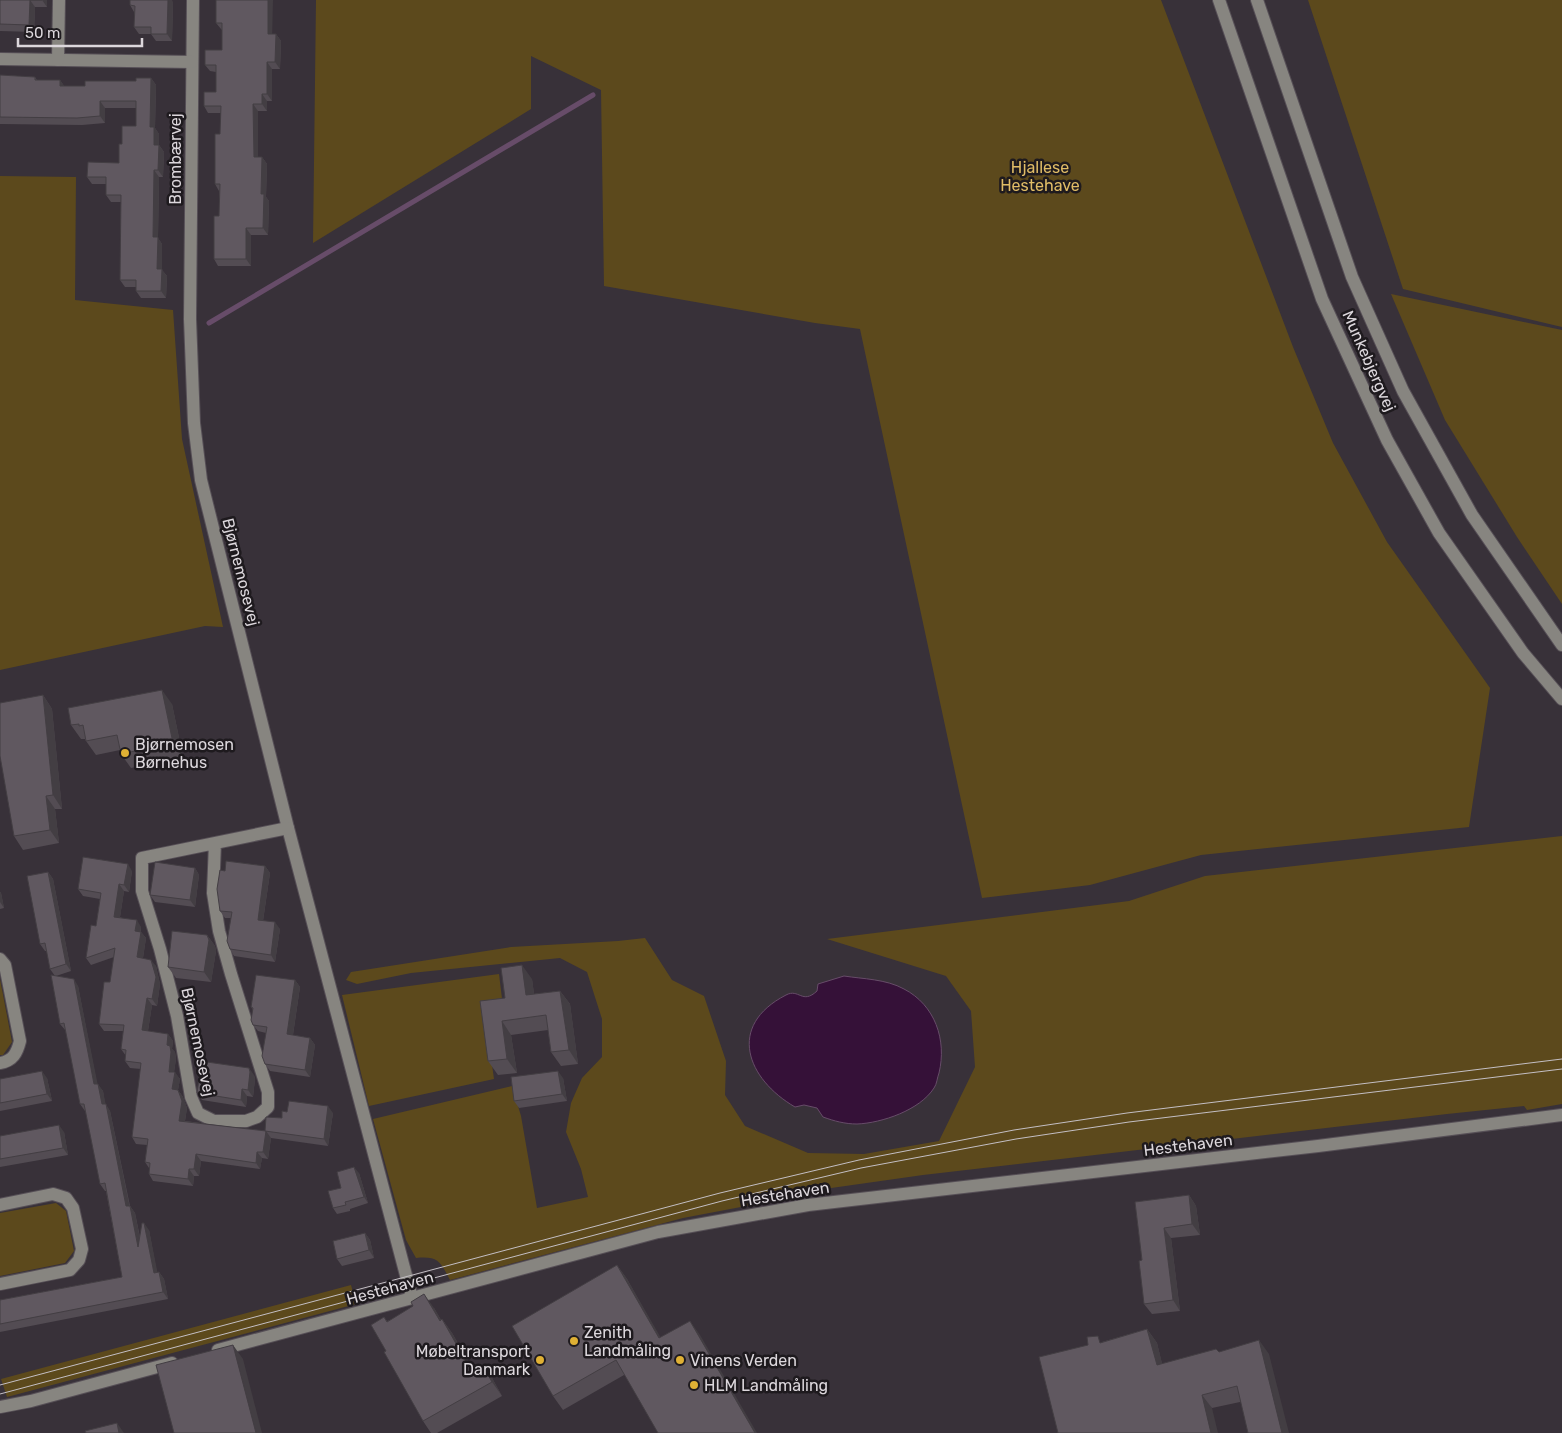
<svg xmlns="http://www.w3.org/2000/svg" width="1562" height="1433" viewBox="0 0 1562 1433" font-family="Rubik,sans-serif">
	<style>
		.green { fill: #5c491c }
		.water { fill: #351138; stroke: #674c69 }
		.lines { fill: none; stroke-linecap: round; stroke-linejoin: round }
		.stream { stroke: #674c69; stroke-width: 5 }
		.minor-casing { stroke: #564f56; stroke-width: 14 }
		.minor { stroke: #878580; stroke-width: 12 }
		.tram { stroke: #c4bfc4; stroke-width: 1 }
		.wall { fill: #534c53 }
		.shaded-wall { fill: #433e43 }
		.building { fill: #605860; stroke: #433e43 }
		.poi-dot { fill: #dfb034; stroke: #1e1a1e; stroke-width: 2 }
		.labels { text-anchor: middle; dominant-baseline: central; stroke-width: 5; stroke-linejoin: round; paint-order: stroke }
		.street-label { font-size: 16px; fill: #dcd7dc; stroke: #1e1a1e }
		.park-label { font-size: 16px; fill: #e0bc66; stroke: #1e1a1e }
		.poi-label { font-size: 16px; fill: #dcd7dc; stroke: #1e1a1e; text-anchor: start }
	</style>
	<rect width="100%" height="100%" fill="#383139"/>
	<g class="green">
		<path d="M316,0H1161L1293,347L1333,443L1387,542L1490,688L1469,827L1201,855L1090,885L982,898L860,329L815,323L604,286L601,90L531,56V109L313,243Z"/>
		<path d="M1308,0H1562V327L1403,289Z"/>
		<path d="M0,176L76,177L75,300L173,310L182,439L223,627L205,626L0,670Z"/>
		<path d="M1391,294L1562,330V604L1517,537L1445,420Z"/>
		<path d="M1562,836V1104L1527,1110L1524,1106L1447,1114L923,1175L803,1192V1197L762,1203L683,1218L450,1280C440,1261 438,1256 416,1258L406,1240L373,1119L512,1086L521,1116L537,1208L588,1197L581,1169L566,1132L571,1103L582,1078L602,1057V1019L587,972L560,958L411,973L357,984L346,980L351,972L511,947L618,941L645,938L672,980L704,996L726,1061L725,1095L745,1126L808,1153L864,1154L939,1141L975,1067L971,1011L946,976L827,939L1129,901L1205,876Z"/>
		<path d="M499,974L503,1007L485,1014L494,1079L369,1106L342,995Z"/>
		<path d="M0,979L12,1042L3,1055H0Z"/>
		<path d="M56,1203L66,1211L74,1251L65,1263L0,1276V1213Z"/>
		<path d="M351,1285L356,1304L7,1397L1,1379Z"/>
	</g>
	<path class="water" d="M844,976C863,979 886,979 904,989C935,1005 947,1040 939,1073C937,1078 937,1084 934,1088C920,1110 882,1123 857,1124C845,1124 834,1121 823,1117L817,1108L804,1105L795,1107C747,1079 726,1026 786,995C799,988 802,1005 817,991L818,984Z"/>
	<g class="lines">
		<path class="stream" d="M209,323L593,95"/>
		<defs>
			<g id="minor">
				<path d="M193,0L190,319L194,423L201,480L288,828L412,1298"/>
				<path d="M1219,0L1322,299L1387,440L1439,533L1523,653L1562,699"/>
				<path d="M1257,0L1352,277L1403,391L1472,515L1562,645"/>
				<path d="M0,59L192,62"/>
				<path d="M58,60L59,0"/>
				<path d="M215,843L213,893L219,931L231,974L268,1092V1107L257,1117L246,1121H214L198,1113L191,1097L177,1016L160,949L142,891V858L288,828"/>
				<path d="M0,959L5,965L20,1041C17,1053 13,1061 0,1063"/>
				<path d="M0,1205L53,1194L66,1198L73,1208L82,1249L79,1260L70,1270L0,1284"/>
				<path d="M218,1350L658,1232L808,1205L1318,1146L1562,1115"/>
				<path d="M0,1407L31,1401L172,1363"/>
			</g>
		</defs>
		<use href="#minor" class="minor-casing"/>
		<use href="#minor" class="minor"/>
		<g class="tram">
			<path d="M0,1385L720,1193L859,1160L1014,1130L1127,1113L1562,1059"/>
			<path d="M0,1394L722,1201L861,1168L1016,1139L1129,1122L1562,1069"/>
		</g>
	</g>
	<g class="wall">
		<path d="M0,0H47V7H35L34,32L0,31Z"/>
		<path d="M216,0L272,34H276L281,41L280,69H272V101H267V111H258V157H262L267,164L266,197L269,201L268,235H251V266H218L214,259L219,216V191L215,184L220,134L221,113H208L204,106L216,92V72L210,71L205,65L222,50V30L221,29L216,23Z"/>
		<path d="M173,2L172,41H156L151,34H139L134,27V12L130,5Z"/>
		<path d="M0,75L35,77L37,80H60L64,86H85L136,81L151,78L156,85L155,128L159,134V145L164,152L163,177H159L158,238L162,244V270L167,276L166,298H141L136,291V287H125L120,280L121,202H111L106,195V184H92L87,177L119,163L122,144L136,126V108H105V123L82,125L0,124Z"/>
		<path d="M43,695L52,709L62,809H55L59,843L23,850L14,836Z"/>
		<path d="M172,704L183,757L131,768L121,754L120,750L96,755L86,741L85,739H81L71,725Z"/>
		<path d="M265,866L270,873L263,921L280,929L275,962L234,956L230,949L231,918H225L220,911L225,871Z"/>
		<path d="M195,868L199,875L195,907L155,902L150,895Z"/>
		<path d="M132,871L129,892L124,891L120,917L141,927V932L146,938L143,958L156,966L160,984L157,1006L152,1005L148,1031L168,1034L173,1041L172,1049L175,1052L176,1059L174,1072L180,1079L178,1090L183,1097L187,1108L185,1121L265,1131L282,1118L287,1112L333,1113L328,1146L271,1138L268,1159L262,1158L260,1169L201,1161L199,1176H194L193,1186L153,1181L149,1174V1168L145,1162L147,1145L136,1144L132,1137L141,1069L130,1068L125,1061L126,1056L121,1049L124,1031H104L99,1024L110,982L114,957L91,965L86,958L96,926L100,899L83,896L78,889Z"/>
		<path d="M48,872L53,879L71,971L56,976L78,986L97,1084L103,1091L105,1104L110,1111L130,1206L135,1213L140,1237L149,1230L157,1273L159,1272L164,1279L168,1299L0,1332V1300L122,1277L106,1191H105L100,1184L86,1111H85L80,1104L66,1031L60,1024L55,976L50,969L47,951H45L40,944Z"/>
		<path d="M0,892L1,893L4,908L0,909Z"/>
		<path d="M207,935L215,946L216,951L211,982L176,978L168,967Z"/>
		<path d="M532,979L534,994L560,991L570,1004L578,1064L561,1066L551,1052L548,1030L511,1035L517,1073L498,1075L488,1061L505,998Z"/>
		<path d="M295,980L300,987L293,1035L310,1038L315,1045L310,1077L270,1071L265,1064L266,1033L258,1031L253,1025V1010L251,1007Z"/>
		<path d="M205,1073L254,1075L255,1079L253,1097L247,1096L246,1107L202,1100L197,1093Z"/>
		<path d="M47,1078L52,1101L0,1111V1079Z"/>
		<path d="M563,1078L567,1101L519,1108L514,1101Z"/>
		<path d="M64,1132L68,1155L0,1167V1136Z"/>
		<path d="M359,1173L368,1203L350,1209V1211L337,1214L333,1208L341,1188Z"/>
		<path d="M1189,1195L1196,1206L1200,1235L1171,1238L1180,1311L1152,1314L1144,1304L1142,1260L1135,1202Z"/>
		<path d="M365,1233L370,1240L374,1258L342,1266L337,1259Z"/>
		<path d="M617,1265L627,1279L660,1338L700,1335L624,1375L563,1410L553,1396Z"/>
		<path d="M434,1308L441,1320L442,1319L452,1333L473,1369L482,1364L492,1378L502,1396L437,1433H431L423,1421L386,1351L384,1317L387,1321Z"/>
		<path d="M1147,1329L1157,1343L1162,1364L1219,1352L1269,1354L1240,1402L1212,1408L1102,1342Z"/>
	</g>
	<g class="shaded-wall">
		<path d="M30,0L35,7L34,32L29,25Z"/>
		<path d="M42,0H47V7Z"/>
		<path d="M168,0H172L173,2L172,41L167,34Z"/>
		<path d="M268,0H273L272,41L268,34Z"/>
		<path d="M276,34L281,41L280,69L275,62Z"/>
		<path d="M267,62L272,69V101L267,94Z"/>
		<path d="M151,78L156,85L155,128L159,134V145L164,152L163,177L158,170L150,127Z"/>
		<path d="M60,80L65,87L60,86Z"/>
		<path d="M262,94L267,101V111L262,104Z"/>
		<path d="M100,101L105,108V123L100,116Z"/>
		<path d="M253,104L258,111V164L254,157Z"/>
		<path d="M262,157L267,164L266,197L269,201L268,235L263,228L261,194Z"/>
		<path d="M154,170L159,177L158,238L162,244V270L167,276L166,298L161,291L157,269L153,237Z"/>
		<path d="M246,228L251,235V266L246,259Z"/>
		<path d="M162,690L172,704L183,757L173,743Z"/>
		<path d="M43,695L52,709L62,809L53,795Z"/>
		<path d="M46,796L55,809L59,843L50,830Z"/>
		<path d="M128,864L132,871L129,892L124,885Z"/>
		<path d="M265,866L270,873L262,927L258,920Z"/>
		<path d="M195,868L199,875L195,907L190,900Z"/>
		<path d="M48,872L53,879L71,971L66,964Z"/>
		<path d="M119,884L124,891L119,924L114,917Z"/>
		<path d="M0,892L1,893L4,908L0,902Z"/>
		<path d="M137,920L141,927L140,938L135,931Z"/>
		<path d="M275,922L280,929L275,962L271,955Z"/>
		<path d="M141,932L146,938L142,964L137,957Z"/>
		<path d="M207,935L215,946L216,951L211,982L204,972Z"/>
		<path d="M151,960L156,966L160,984L157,1006L152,999Z"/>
		<path d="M522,965L532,979L536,1009L526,995Z"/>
		<path d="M74,979L78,986L99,1091L94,1084Z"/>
		<path d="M295,980L300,987L292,1041L287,1034Z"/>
		<path d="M560,991L570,1004L578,1064L569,1050Z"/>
		<path d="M147,998L152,1005L147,1037L142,1030Z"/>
		<path d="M502,1021L511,1035L517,1073L507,1059Z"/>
		<path d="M168,1034L173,1041L172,1049L175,1052L176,1059L173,1078L169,1072L167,1045Z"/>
		<path d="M310,1038L315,1045L310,1077L305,1070Z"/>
		<path d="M249,1068L254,1075L255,1079L253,1097L248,1090Z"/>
		<path d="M42,1071L47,1078L52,1101L47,1094Z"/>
		<path d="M558,1071L563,1078L567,1101L562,1094Z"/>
		<path d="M175,1072L180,1079L178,1090L183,1097L187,1108L184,1127L179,1121L172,1089Z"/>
		<path d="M98,1084L103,1091L107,1111L102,1104Z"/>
		<path d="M242,1089L247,1096L246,1107L241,1100Z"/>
		<path d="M106,1104L110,1111L131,1213L126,1206Z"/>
		<path d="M328,1106L333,1113L328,1146L324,1139Z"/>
		<path d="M59,1125L64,1132L68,1155L63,1148Z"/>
		<path d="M266,1131L271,1138L268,1159L263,1152Z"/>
		<path d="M257,1152L262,1158L260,1169L256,1163Z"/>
		<path d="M196,1154L201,1161L199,1176L194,1169Z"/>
		<path d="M354,1167L359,1173L368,1203L364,1197Z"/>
		<path d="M189,1169L194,1176L193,1186L188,1179Z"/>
		<path d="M1189,1195L1196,1206L1200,1235L1192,1224Z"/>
		<path d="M130,1206L135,1213L143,1254L138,1247Z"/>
		<path d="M144,1223L149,1230L159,1280L154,1273Z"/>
		<path d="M1164,1228L1171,1238L1180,1311L1173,1300Z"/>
		<path d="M365,1233L370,1240L374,1258L369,1250Z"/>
		<path d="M617,1265L627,1279L669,1352L659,1338Z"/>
		<path d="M159,1272L164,1279L168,1299L163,1292Z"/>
		<path d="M424,1294L434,1308L450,1335L440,1321Z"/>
		<path d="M442,1319L452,1333L481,1384L471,1370Z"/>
		<path d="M690,1321L700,1335L757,1433H755Z"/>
		<path d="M1147,1329L1157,1343L1166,1379L1157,1365Z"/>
		<path d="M1259,1340L1269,1354L1289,1433H1282Z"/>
		<path d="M233,1345L243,1359L262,1433H256Z"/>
		<path d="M482,1364L492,1378L502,1396L492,1382Z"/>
		<path d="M1202,1395L1212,1408L1218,1433H1211Z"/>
		<path d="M117,1423L124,1433H119Z"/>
	</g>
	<g class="building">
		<path d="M0,0H42H30L29,25L0,24Z"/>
		<path d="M130,0H168L167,34H151V27H134L135,6L130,5Z"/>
		<path d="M216,0H268V34H276L275,62H267V94H262V104H253L254,157H262L261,194H264L263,228H246V259H214V216H219L220,184H215V134H220L221,106H204V92H216V65H205V50H222V23H216Z"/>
		<path d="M0,75L35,77V80H60V86H85V81H136V78H151L150,127H154V145H159L158,170H154L153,237H158L157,269H162L161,291H136V280H120L121,195H106V177H87L88,162L119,163V144H122V126H136V101H100V116L77,118L0,117Z"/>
		<path d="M162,690L173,743L121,754L117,735L86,741L83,725L79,726V724L71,725L68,708Z"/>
		<path d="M43,695L53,795L46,796L50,830L14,836L0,756V703Z"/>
		<path d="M83,857L128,864L124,885L119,884L114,917L137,920L135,931L141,932L137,957L151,960L156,977L152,999L147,998L142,1030L168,1034L167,1045L170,1046L171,1052L169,1072H175L172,1089L178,1090L182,1101L179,1121L266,1131L263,1152H257L256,1163L196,1154L194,1169H189L188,1179L149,1174L150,1163L145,1162L148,1139L132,1137L141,1063L125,1061L126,1050L121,1049L124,1025L99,1024L104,982H110L115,948L86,958L91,925L96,926L101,893L78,889Z"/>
		<path d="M226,861L265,866L258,920L275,922L271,955L230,949L227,941L232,912L220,911L217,889L220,870L225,871Z"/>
		<path d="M155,862L195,868L190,900L150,895Z"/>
		<path d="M48,872L66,964L50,969L45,943L40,944L27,876Z"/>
		<path d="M172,931L207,935L209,940L204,972L168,967Z"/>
		<path d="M522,965L526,995L560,991L569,1050L551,1052L546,1015L502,1021L507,1059L488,1061L480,1001L505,998L501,968Z"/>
		<path d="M51,975L74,979L94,1084H98L102,1104H106L126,1206H130L138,1247L142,1223H144L154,1273L159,1272L163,1292L0,1324V1300L122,1277L105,1183L100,1184L84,1104H80L64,1023L60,1024Z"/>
		<path d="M256,975L295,980L287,1034L310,1038L305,1070L265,1064L262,1056L267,1027L253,1025L251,1020L253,1008L251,1007Z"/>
		<path d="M207,1062L249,1068L250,1072L248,1090L242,1089L241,1100L197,1093L200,1073H205Z"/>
		<path d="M42,1071L47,1094L0,1103V1079Z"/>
		<path d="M558,1071L562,1094L514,1101L511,1077Z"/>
		<path d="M289,1101L328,1106L324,1139L265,1131L266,1117L282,1118V1111L287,1112Z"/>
		<path d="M59,1125L63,1148L0,1159V1136Z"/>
		<path d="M354,1167L364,1197L345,1202L346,1205L333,1208L328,1191L341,1188L337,1172Z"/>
		<path d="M1189,1195L1192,1224L1164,1228L1173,1300L1144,1304L1139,1261L1142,1260L1135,1202Z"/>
		<path d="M365,1233L369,1250L337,1259L333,1241Z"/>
		<path d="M617,1265L659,1338L690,1321L755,1433H658L616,1360L553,1396L512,1326Z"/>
		<path d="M424,1294L440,1321L442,1319L471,1370L482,1364L492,1382L423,1421L384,1352L386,1351L371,1325L384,1317L387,1322L413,1306L411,1302Z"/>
		<path d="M1147,1329L1157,1365L1216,1349L1219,1352L1259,1340L1282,1433H1248L1237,1386L1202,1395L1211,1433H1058L1039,1357L1088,1345L1087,1337L1098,1336L1100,1343Z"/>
		<path d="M233,1345L256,1433H174L156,1365Z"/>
		<path d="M117,1423L119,1433H86L85,1431Z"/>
	</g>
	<g class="poi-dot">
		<circle cx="125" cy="753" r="5"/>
		<circle cx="574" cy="1341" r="5"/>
		<circle cx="540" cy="1360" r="5"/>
		<circle cx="680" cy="1360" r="5"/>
		<circle cx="694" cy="1385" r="5"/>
	</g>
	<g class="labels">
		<g class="street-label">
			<text transform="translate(175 159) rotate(-90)">Brombærvej</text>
			<text transform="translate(1369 361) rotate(66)">Munkebjergvej</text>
			<text transform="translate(241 572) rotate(76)">Bjørnemosevej</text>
			<text transform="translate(198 1042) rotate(78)">Bjørnemosevej</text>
			<text transform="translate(1188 1145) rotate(-7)">Hestehaven</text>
			<text transform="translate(785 1194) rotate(-9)">Hestehaven</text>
			<text transform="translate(390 1288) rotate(-15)">Hestehaven</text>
		</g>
		<g class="park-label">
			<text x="1040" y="167">Hjallese<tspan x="1040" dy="18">Hestehave</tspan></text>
		</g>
		<g class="poi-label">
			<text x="135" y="744">Bjørnemosen<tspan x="135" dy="18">Børnehus</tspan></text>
			<text x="584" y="1332">Zenith<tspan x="584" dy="18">Landmåling</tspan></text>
			<text x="530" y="1351" text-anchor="end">Møbeltransport<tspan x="530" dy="18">Danmark</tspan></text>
			<text x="690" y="1360">Vinens Verden</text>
			<text x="704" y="1385">HLM Landmåling</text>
		</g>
	</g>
	<path d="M18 38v8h124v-8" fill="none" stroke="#dcd7dc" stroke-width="2.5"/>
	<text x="25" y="38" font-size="15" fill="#dcd7dc" stroke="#1e1a1e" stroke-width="4" paint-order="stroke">50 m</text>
</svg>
